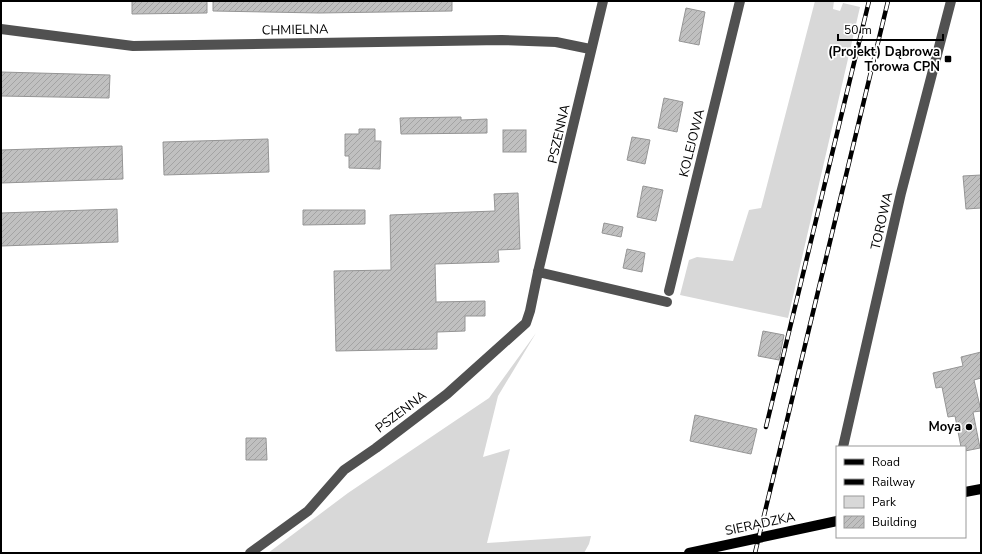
<svg xmlns="http://www.w3.org/2000/svg" width="982" height="554" viewBox="0 0 982 554" font-family="'Nunito Sans',sans-serif">
	<style>
		.green { fill: #d8d8d8 }
		.building { fill: url(#building-hatch); stroke: #959595 }
		.lines { fill: none; stroke-linecap: round; stroke-linejoin: round }
		.minor { stroke: #515151; stroke-width: 10 }
		.major { stroke: #000; stroke-width: 10 }
		.rail-casing { stroke: #000; stroke-width: 4.5 }
		.rail { stroke: #fff; stroke-width: 3; stroke-dasharray: 9; stroke-linecap: butt }
		.poi-dot { fill: #000; stroke: #fff; stroke-width: 1.5 }
		.labels { text-anchor: middle; dominant-baseline: central; stroke-width: 3.5; stroke-linejoin: round; paint-order: stroke }
		.street-label { font-size: 13px; fill: #000; stroke: #fff }
		.poi-label { font-size: 13px; font-weight: bold; fill: #000; stroke: #fff; text-anchor: end }
	</style>
	<defs>
		<pattern id="building-hatch" width="6" height="6" patternUnits="userSpaceOnUse"><rect width="6" height="6" fill="#c0c0c0"/><path d="M-1 1l2-2M0 6l6-6M5 7l2-2" fill="none" stroke="#a3a3a3"/></pattern>
	</defs>
	<rect width="100%" height="100%" fill="#fff"/>
	<g class="green">
		<path d="M815,1H834L833,9L840,11L843,3L860,7L788,318L680,295L689,260L697,257L733,261L749,210L761,208Z"/>
		<path d="M536,333L498,396L483,457L510,449L487,543L591,536L589,544L584,553H268L348,493L489,398Z"/>
	</g>
	<g class="building">
		<path d="M132,1H207V13L132,14Z"/>
		<path d="M213,1H452V11L319,13L213,11Z"/>
		<path d="M686,8L705,12L699,45L679,41Z"/>
		<path d="M1,72L110,75L109,98L1,96Z"/>
		<path d="M664,98L683,102L677,132L658,128Z"/>
		<path d="M461,117V120L487,119V133L401,134L400,118Z"/>
		<path d="M359,129H375V141H381L380,169L349,168V156H345V134H359Z"/>
		<rect x="503" y="130" width="23" height="22"/>
		<path d="M632,137L650,140L645,164L627,160Z"/>
		<path d="M268,139L269,172L164,175L163,142Z"/>
		<path d="M122,146L123,179L1,183V150Z"/>
		<path d="M981,175V208L966,209L963,176Z"/>
		<path d="M643,186L663,190L656,221L637,217Z"/>
		<path d="M518,193L520,249L498,250L499,262L435,264L436,302L485,301V316H465V331L437,332V349L336,351L334,271L391,270L390,215L495,211L494,194Z"/>
		<path d="M117,209L118,242L1,246V213Z"/>
		<path d="M303,210H365V224L303,225Z"/>
		<path d="M604,223L623,227L621,237L602,233Z"/>
		<path d="M627,249L645,253L642,272L623,268Z"/>
		<path d="M763,331L784,335L779,360L758,356Z"/>
		<path d="M981,352V378L974,380L981,411L973,412L980,448L965,451V447H961L955,416L948,417L942,387L936,388L933,373L963,366L961,357Z"/>
		<path d="M695,415L757,429L751,454L690,441Z"/>
		<path d="M246,438H266L267,460H246Z"/>
	</g>
	<g class="lines">
		<g class="minor">
			<path d="M1,29L133,46L502,40L556,42L590,49"/>
			<path d="M538,272L667,302"/>
			<path d="M669,291L740,1"/>
			<path d="M843,447L901,193L951,1"/>
			<path d="M250,553L308,511L344,470L376,448L447,394L526,323L530,311L538,272L603,1"/>
		</g>
		<g class="major">
			<path d="M965,492L981,489"/>
			<path d="M689,553L837,521"/>
		</g>
		<defs>
			<g id="rail">
				<path d="M766,427L869,1"/>
				<path d="M755,553L888,1"/>
			</g>
		</defs>
		<use href="#rail" class="rail-casing"/>
		<use href="#rail" class="rail"/>
	</g>
	<g class="poi-dot">
		<rect x="944" y="55" width="8" height="8" rx="2"/>
		<circle cx="969" cy="427" r="4"/>
	</g>
	<g class="labels">
		<g class="street-label">
			<text transform="translate(295 30) rotate(-1)">CHMIELNA</text>
			<text transform="translate(559 134) rotate(-77)">PSZENNA</text>
			<text transform="translate(692 143) rotate(-76)">KOLEJOWA</text>
			<text transform="translate(882 221) rotate(-77)">TOROWA</text>
			<text transform="translate(401 412) rotate(-37)">PSZENNA</text>
			<text transform="translate(760 524) rotate(-12)">SIERADZKA</text>
		</g>
		<g class="poi-label">
			<text x="940" y="52">(Projekt) Dąbrowa<tspan x="940" dy="15">Torowa CPN</tspan></text>
			<text x="961" y="427">Moya</text>
		</g>
	</g>
	<rect width="982" height="554" fill="none" stroke="#000000" stroke-width="4"/>
	<rect x="836" y="446" width="130" height="92" fill="#ffffff" stroke="#999999"/>
	<rect x="844" y="459" width="20" height="6" fill="#000000" stroke="#999999"/>
	<text x="872" y="466" font-size="12" fill="#000000">Road</text>
	<rect x="844" y="479" width="20" height="6" fill="#000000" stroke="#999999"/>
	<text x="872" y="486" font-size="12" fill="#000000">Railway</text>
	<rect x="844" y="496" width="20" height="12" fill="#d8d8d8" stroke="#999999"/>
	<text x="872" y="506" font-size="12" fill="#000000">Park</text>
	<rect x="844" y="516" width="20" height="12" fill="url(#building-hatch)" stroke="#999999"/>
	<text x="872" y="526" font-size="12" fill="#000000">Building</text>
	<path d="M838 34v6h105v-6" fill="none" stroke="#000000" stroke-width="2"/>
	<text x="844" y="34" font-size="12" fill="#000000" stroke="#ffffff" stroke-width="3" paint-order="stroke">50 m</text>
</svg>
